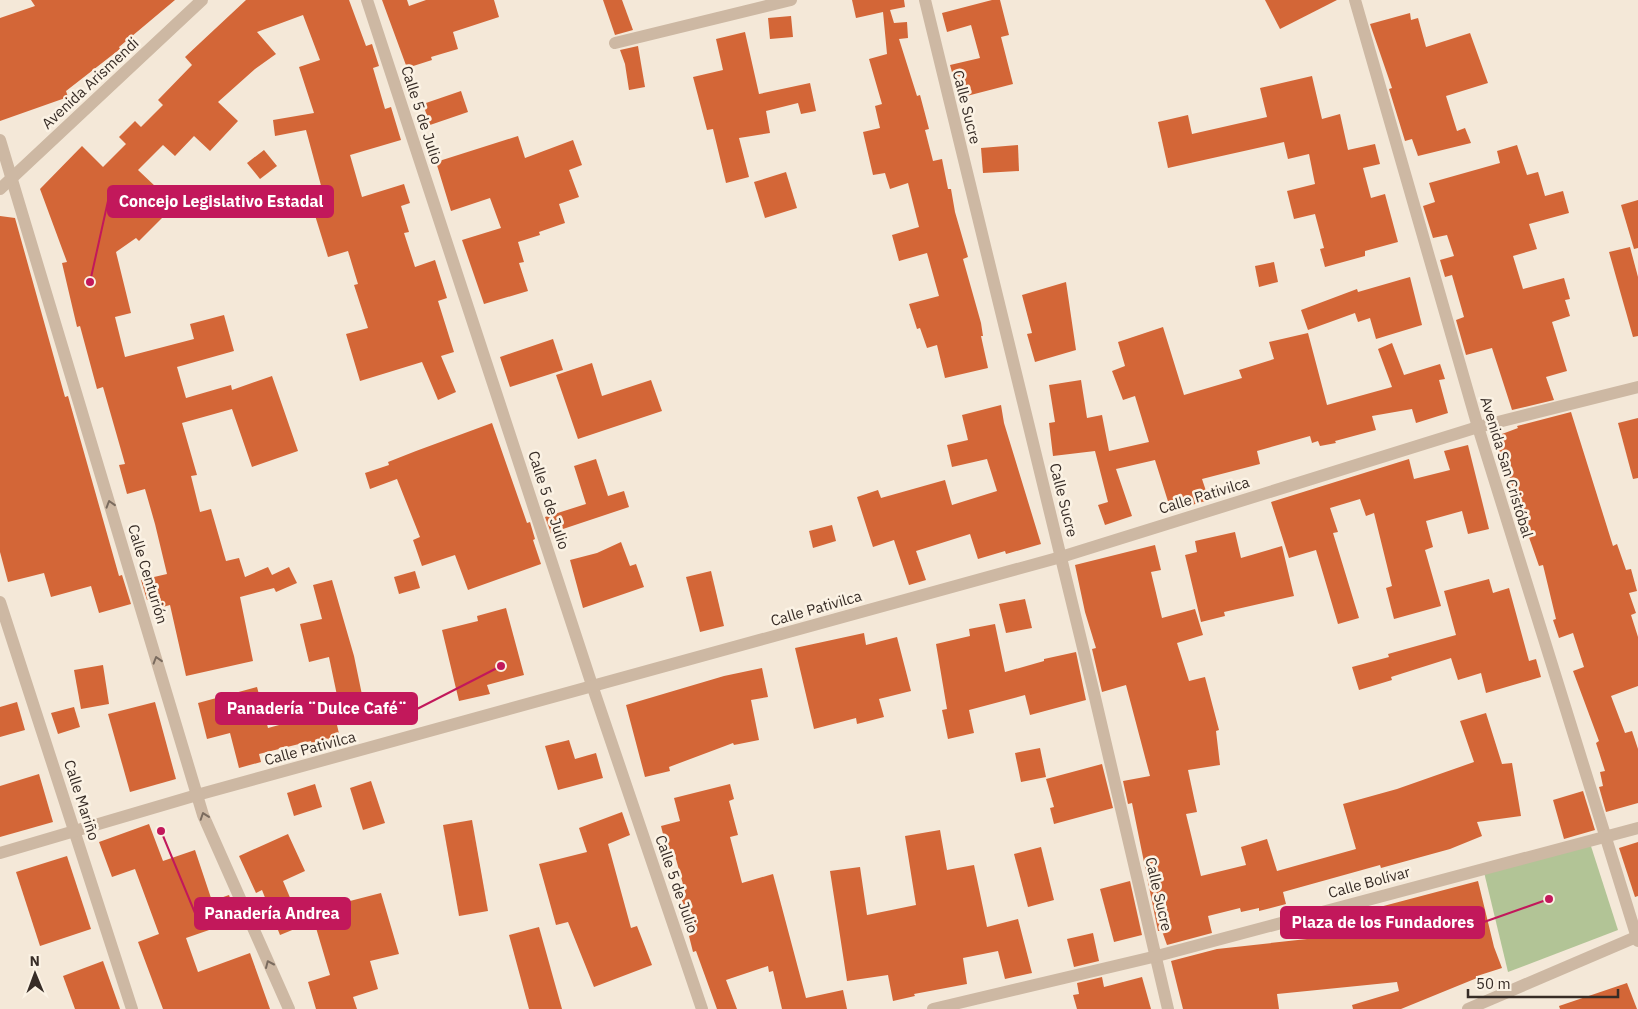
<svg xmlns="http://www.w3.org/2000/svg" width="1638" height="1009" viewBox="0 0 1638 1009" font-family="'IBM Plex Sans',sans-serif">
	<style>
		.green { fill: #b2c496 }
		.building { fill: #d36637 }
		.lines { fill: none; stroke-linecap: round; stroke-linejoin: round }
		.minor { stroke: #cdb8a3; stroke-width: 12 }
		.oneway { stroke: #7a6b5e }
		.labels { text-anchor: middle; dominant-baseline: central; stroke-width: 5; stroke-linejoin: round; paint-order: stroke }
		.street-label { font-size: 15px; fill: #372c26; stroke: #fbf2e4 }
		.leader { fill: none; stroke: #c2185b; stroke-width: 2 }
		.callout-dot { fill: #c2185b; stroke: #fbf2e4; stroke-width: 2 }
		.callout { fill: #c2185b; stroke: #c2185b; stroke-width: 2 }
		.callout-label { font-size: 16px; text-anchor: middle; font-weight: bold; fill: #fff }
	</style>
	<rect width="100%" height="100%" fill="#f4e8d8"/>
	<path class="green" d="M1589,840L1618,930L1508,972L1483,868Z"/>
	<g class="building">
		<path d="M31,0H175L119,47L120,49L66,91L68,97L0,121V18L35,6Z"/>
		<path d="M246,0H349L366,46L372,44L379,66L373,68L385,109L391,107L401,140L350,155L362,197L404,184L410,203L401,206L409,232L404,233L415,267L435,260L447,298L438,301L454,352L441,356L456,392L438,400L422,362L360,381L346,334L368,328L354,285L358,284L348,251L328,257L313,209L326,204L306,130L275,136L273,120L314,113L299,67L320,60L303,15L257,32L276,54L255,69L218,102L238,121L210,151L194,136L175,156L163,145L138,170L175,205L139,241L136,238L116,252L131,313L115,317L125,357L194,339L190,324L224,315L234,351L177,367L186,398L231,385L232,390L272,376L298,451L252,467L232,409L182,423L197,475L191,476L200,512L211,509L226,561L239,558L245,577L268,567L272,575L289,567L297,583L276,592L274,588L240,597L253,661L186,676L170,605L159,608L157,598L147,600L141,580L167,574L155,524L145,489L127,494L119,465L125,464L103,387L97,389L80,326L77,327L62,263L67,262L40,189L82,146L103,167L126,144L119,137L135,121L141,127L163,105L158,100L192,65L185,57Z"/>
		<path d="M382,0H407L409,6L426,0H494L499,17L453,32L458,49L431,57L432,60L407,68Z"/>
		<path d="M603,0H622L633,30L615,35Z"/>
		<path d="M852,0H904L905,7L890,10L894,23L907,22L908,38L899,39L917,96L920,95L929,129L925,130L933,161L942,159L948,189H951L955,212L968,257L963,259L981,323L983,336H981L988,368L945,378L937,345L927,348L920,328L917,329L909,304L939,296L927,253L899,261L892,235L919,227L908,183L890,189L885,173L873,175L863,132L880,128L875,106L882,104L869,59L887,54L883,12L856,18Z"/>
		<path d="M992,0H1000L1009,35L1001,37L1013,84L959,98L950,65L980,58L971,25L947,32L942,13Z"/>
		<path d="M1265,0H1337L1280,29Z"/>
		<path d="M1410,13L1411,20L1418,18L1426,47L1470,33L1488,83L1446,96L1457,131L1465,128L1471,143L1418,156L1412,139L1405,141L1389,89L1392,88L1370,24Z"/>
		<path d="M791,16L793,37L770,39L768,18Z"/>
		<path d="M745,32L759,94L810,83L816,111L801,114L798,103L766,111L770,133L739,138L749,177L726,183L713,129L707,130L693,77L723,70L716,39Z"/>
		<path d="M638,46L645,87L629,90L625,64L620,50Z"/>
		<path d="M1312,76L1322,119L1340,114L1348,150L1375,144L1380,164L1363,168L1371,198L1385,194L1398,242L1365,251V256L1325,267L1320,249L1324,248L1315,214L1294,219L1287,191L1315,184L1309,154L1288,159L1284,142L1168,168L1158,122L1188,115L1192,134L1267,117L1260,88Z"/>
		<path d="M461,91L468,112L430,125L423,104Z"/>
		<path d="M518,136L525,158L573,140L582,165L569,170L579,197L559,204L565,223L539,232L540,235L518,242L524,262L519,263L528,291L484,304L462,240L501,228L490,198L451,211L436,162Z"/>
		<path d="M1018,145L1019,171L983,173L981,148Z"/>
		<path d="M1517,145L1527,175L1538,172L1545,196L1563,191L1569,213L1529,224L1537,249L1513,256L1523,289L1564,278L1570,299L1565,300L1570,316L1552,322L1567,371L1546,377L1554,400L1512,410L1492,348L1466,355L1456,320L1464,317L1452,275L1445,277L1440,260L1454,256L1447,235L1433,238L1423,206L1435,202L1429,183L1500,163L1497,151Z"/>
		<path d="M264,150L277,166L260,179L247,163Z"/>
		<path d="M786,172L797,208L765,218L754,182Z"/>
		<path d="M1638,200V248L1634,249L1621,205Z"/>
		<path d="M0,216L15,218L65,397L68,396L119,576L122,575L131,604L99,613L91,586L51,597L44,573L8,582L0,552Z"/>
		<path d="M1630,247L1638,277V336L1633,337L1609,252Z"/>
		<path d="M1274,262L1278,282L1259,287L1255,266Z"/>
		<path d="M1410,277L1422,325L1376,339L1370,318L1358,322L1355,313L1308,330L1301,310L1357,289L1358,292Z"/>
		<path d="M1066,282L1076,350L1035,362L1027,334L1032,333L1022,295Z"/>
		<path d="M1163,327L1184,395L1242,378L1239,370L1274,359L1269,342L1308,333L1327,405L1392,387L1378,349L1392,343L1404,375L1440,364L1445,379L1439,380L1448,413L1416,423L1412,409L1372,416L1376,430L1335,441L1336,443L1320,446L1318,441L1312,443L1310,436L1257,451L1260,464L1202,479L1209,500L1171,511L1155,460L1116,469L1132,516L1105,525L1098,505L1108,502L1095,451L1053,456L1049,423L1055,422L1049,385L1081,380L1087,418L1102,415L1109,451L1149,442L1135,396L1123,400L1112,371L1125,366L1118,342Z"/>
		<path d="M553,339L563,370L510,387L500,357Z"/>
		<path d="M592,363L602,396L651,380L662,411L578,439L556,375Z"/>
		<path d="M1001,405L1004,423L1041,544L1006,554L1005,551L978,559L970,534L916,551L926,580L909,585L894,540L873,547L857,497L878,490L881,498L945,480L952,505L997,491L987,459L952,467L947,445L968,440L962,415Z"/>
		<path d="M1571,412L1613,546L1617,544L1626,570L1631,569L1637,591L1629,593L1636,613L1631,615L1638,637V686L1611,696L1625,733L1632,731L1638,749V803L1606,812L1599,787L1603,786L1600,772L1605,771L1596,743L1599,741L1573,671L1584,667L1573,633L1559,638L1553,620L1556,619L1543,565L1539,566L1517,503L1503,455L1501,456L1494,437L1518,428L1517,426Z"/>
		<path d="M1638,418V478L1633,479L1618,423Z"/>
		<path d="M492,423L527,523L530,522L535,539L533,540L541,564L468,590L455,555L422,566L413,540L420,537L397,479L370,489L365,473L389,465L388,462L416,451Z"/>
		<path d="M1468,445L1489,529L1468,534L1462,511L1426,521L1433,547L1425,550L1441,606L1394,619L1386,588L1392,586L1374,513L1366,516L1360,499L1330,508L1338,532L1333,533L1359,618L1338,624L1316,550L1289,558L1271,502L1409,459L1414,479L1450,470L1444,451Z"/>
		<path d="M596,459L608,496L624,491L629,507L551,533L545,517L586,504L574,466Z"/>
		<path d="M832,525L836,541L813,548L809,531Z"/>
		<path d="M1235,532L1241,558L1282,546L1294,596L1224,612L1225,616L1201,622L1185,555L1197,552L1195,541Z"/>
		<path d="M621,542L630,566L636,564L644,587L583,608L570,560L597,553Z"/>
		<path d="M1155,545L1161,570L1151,572L1162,618L1195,609L1203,635L1177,643L1189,681L1205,677L1219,730L1216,731L1220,765L1188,770L1197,812L1186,814L1201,876L1246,865L1241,847L1267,839L1277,871L1356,849L1343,804L1397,789L1474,762L1460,721L1486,713L1502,764L1512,763L1521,816L1477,822L1482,836L1450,849L1381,868L1380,865L1283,892L1286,904L1259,911V908L1241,912L1240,908L1208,916L1212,933L1167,945L1162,931H1158L1132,803L1128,804L1123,781L1150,776L1126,685L1102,692L1092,649L1096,648L1085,612L1075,565Z"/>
		<path d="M415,571L420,588L399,594L394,577Z"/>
		<path d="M711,571L724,626L700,632L686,577Z"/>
		<path d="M1489,579L1493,593L1509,588L1529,661L1536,659L1541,677L1486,693L1481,673L1458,680L1451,658L1391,677L1392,680L1359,690L1352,667L1389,657L1388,654L1456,635L1444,591Z"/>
		<path d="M332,580L354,656L367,719L337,725L341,742L313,749L311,741L259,754L261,762L239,768L230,733L207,739L198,703L257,687L268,728L305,718L304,714L339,705L329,657L309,662L300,624L322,619L313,585Z"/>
		<path d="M1025,599L1032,628L1006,633L999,604Z"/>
		<path d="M506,608L524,675L487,685L490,694L459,701L442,630L478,621L477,616Z"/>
		<path d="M995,624L1005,672L1044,661V659L1076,652L1086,700L1030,715L1025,695L969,710L974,733L948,739L942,710L947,709L936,644L970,636L969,629Z"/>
		<path d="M864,633L866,645L897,637L911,691L879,699L884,717L857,724L856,718L814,729L795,648Z"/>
		<path d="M103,665L109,704L81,709L74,670Z"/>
		<path d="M762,668L768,697L751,700L759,740L734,745L733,743L669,767L670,771L645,777L626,705L724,676Z"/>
		<path d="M17,702L25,730L0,737V707Z"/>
		<path d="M155,702L176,779L130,792L108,714Z"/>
		<path d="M74,707L80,727L58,734L51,713Z"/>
		<path d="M569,740L575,759L596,753L603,778L558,790L545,746Z"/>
		<path d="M1040,748L1046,777L1021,782L1015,753Z"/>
		<path d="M1102,764L1113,808L1054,824L1050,808L1054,807L1046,779Z"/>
		<path d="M39,774L53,822L0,837V786Z"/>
		<path d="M371,781L385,823L363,830L350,788Z"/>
		<path d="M315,784L322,807L294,816L287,793Z"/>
		<path d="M730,784L734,799L729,801L738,835L730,837L742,883L773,874L806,998L843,990L847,1009H782L773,971L769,972L768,966L726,980L737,1009H717L696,951L693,952L689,936L692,935L681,897L686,895L674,852L668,854L661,826L680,821L674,798Z"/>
		<path d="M1583,791L1595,830L1564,839L1553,800Z"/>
		<path d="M622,812L630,835L608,844L631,928L637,926L652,965L594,987L568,922L556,925L539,864L587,852L579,828Z"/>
		<path d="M472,820L488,911L459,916L443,825Z"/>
		<path d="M149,824L163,861L195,850L212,901L229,895L238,920L186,938L198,972L250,953L270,1009H163L138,942L159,934L135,869L112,877L99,842Z"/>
		<path d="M940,830L947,870L974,865L987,927L1018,919L1032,973L1005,979L998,951L963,958L967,984L914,994L915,996L893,1001L888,975L847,981L830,871L860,867L867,915L916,905L905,836Z"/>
		<path d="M288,834L305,871L283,881L302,926L280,935L262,890L256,893L239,856Z"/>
		<path d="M1638,842V896L1635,897L1619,848Z"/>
		<path d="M1041,847L1054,900L1028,907L1014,854Z"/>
		<path d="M67,856L91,929L40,946L16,872Z"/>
		<path d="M1130,881L1142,935L1114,942L1100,889Z"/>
		<path d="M1478,881L1494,947L1502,968L1477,976V978L1401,1009H1353L1352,1005L1399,991L1397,982L1277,994L1279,1009H1183L1171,961L1217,949L1307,939L1304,927Z"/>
		<path d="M381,893L399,954L370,961L378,989L353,997L357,1009H316L308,982L330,975L311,911Z"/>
		<path d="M539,927L562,1009H529L509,935Z"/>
		<path d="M1093,933L1099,961L1074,967L1067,939Z"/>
		<path d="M103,961L120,1009H75L63,976Z"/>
		<path d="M1102,977L1104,987L1142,977L1151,1009H1077L1073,995L1079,994L1077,983Z"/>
		<path d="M1627,983L1637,1009H1560L1559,1006Z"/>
	</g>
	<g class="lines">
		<g class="minor">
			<path d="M367,0L593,688L702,1009"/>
			<path d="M925,0L1093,689L1168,1009"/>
			<path d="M1355,0L1478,427L1638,941"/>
			<path d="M615,43L791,0"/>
			<path d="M0,140L203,815L289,1009"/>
			<path d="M0,189L202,0"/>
			<path d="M0,602L132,1009"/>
			<path d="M0,853L197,795L1061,557L1478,427L1638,387"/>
			<path d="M933,1009L1157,956L1638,828"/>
			<path d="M1468,1009L1636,937"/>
		</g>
	</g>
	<defs><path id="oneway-chevron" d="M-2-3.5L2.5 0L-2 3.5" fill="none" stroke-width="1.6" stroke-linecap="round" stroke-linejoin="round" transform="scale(1.25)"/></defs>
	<g class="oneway">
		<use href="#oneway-chevron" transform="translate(110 504) rotate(-107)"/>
		<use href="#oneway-chevron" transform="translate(157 660) rotate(-107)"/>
		<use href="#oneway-chevron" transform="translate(204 816) rotate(-109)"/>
		<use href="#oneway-chevron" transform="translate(269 964) rotate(-114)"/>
	</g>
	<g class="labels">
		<g class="street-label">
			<text transform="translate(90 83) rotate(-43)">Avenida Arismendi</text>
			<text transform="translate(967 107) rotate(76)">Calle Sucre</text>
			<text transform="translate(422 115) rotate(72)">Calle 5 de Julio</text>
			<text transform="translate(1507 467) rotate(73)">Avenida San Cristóbal</text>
			<text transform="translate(1204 495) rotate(-17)">Calle Pativilca</text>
			<text transform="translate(549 500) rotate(72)">Calle 5 de Julio</text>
			<text transform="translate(1064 500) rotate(76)">Calle Sucre</text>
			<text transform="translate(148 574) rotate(73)">Calle Centurión</text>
			<text transform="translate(816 608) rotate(-16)">Calle Pativilca</text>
			<text transform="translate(310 748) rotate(-15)">Calle Pativilca</text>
			<text transform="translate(82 800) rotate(72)">Calle Mariño</text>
			<text transform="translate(1369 882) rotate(-15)">Calle Bolívar</text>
			<text transform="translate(677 884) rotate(71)">Calle 5 de Julio</text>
			<text transform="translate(1159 894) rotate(77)">Calle Sucre</text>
		</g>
	</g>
	<path class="leader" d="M90 282L108 201M501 666L417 709M161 831L195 913M1549 899L1484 922"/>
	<g class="callout-dot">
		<circle cx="90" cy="282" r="5"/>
		<circle cx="501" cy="666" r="5"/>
		<circle cx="161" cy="831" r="5"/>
		<circle cx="1549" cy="899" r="5"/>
	</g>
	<g class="callout">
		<rect x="108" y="186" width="225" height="31" rx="5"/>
		<rect x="216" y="693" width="201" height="31" rx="5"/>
		<rect x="195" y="898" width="155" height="31" rx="5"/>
		<rect x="1281" y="907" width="203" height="31" rx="5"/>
	</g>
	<g class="callout-label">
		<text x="221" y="207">Concejo Legislativo Estadal</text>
		<text x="317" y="714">Panadería ¨Dulce Café¨</text>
		<text x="272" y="919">Panadería Andrea</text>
		<text x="1383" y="928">Plaza de los Fundadores</text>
	</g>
	<g transform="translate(35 974) rotate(359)" stroke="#fbf2e4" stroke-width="4" paint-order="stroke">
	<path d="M0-4L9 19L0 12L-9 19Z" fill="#372c26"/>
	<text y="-8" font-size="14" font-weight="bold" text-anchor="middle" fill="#372c26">N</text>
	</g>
	<path d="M1468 989v8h150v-8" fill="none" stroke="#372c26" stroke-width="2.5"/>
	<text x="1476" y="989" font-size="15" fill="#372c26" stroke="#fbf2e4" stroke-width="4" paint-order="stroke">50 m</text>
</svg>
